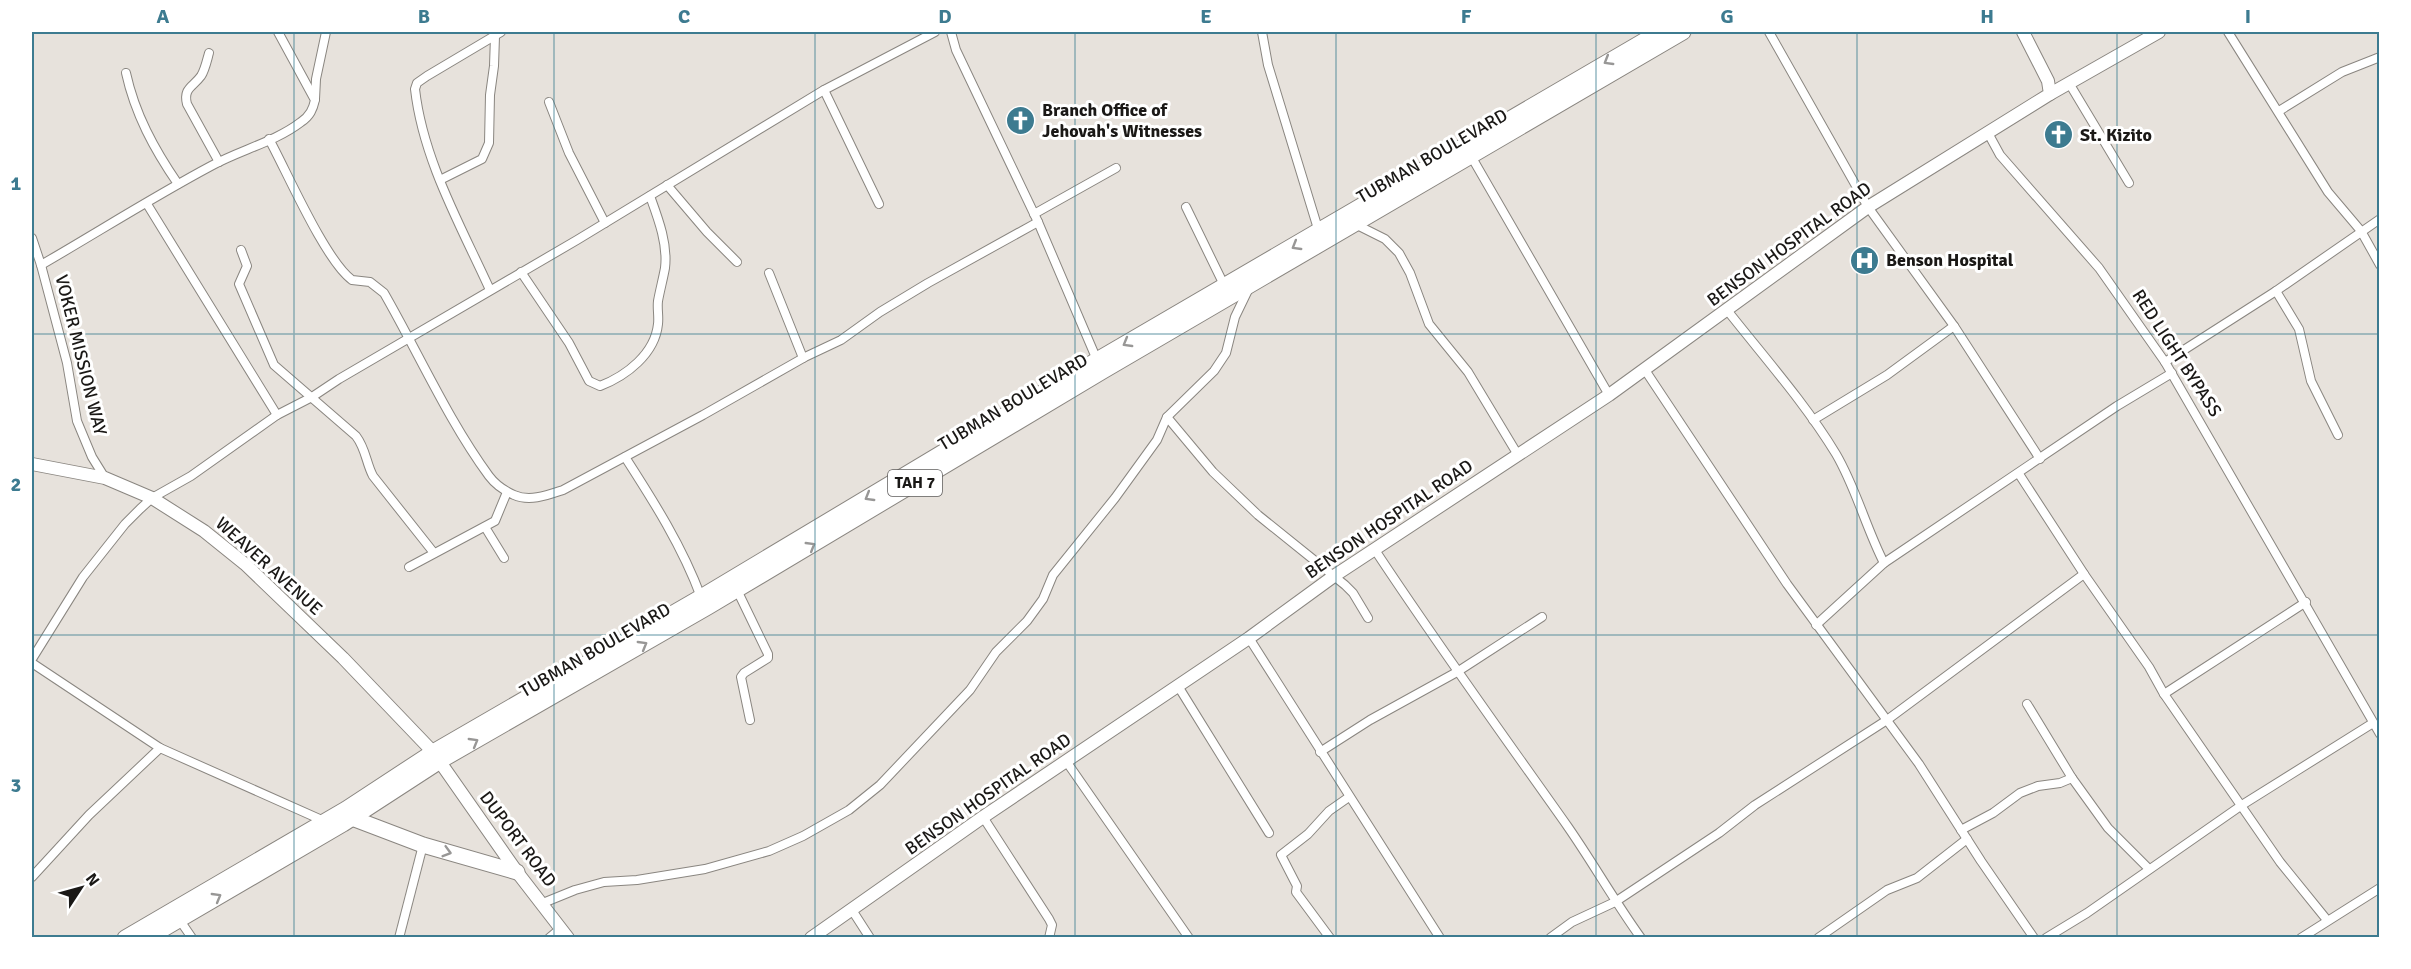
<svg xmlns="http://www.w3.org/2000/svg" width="2411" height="969" viewBox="0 0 2411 969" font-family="Signika,sans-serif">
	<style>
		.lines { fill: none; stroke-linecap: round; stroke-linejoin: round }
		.street-casing { stroke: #8a8680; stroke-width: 10 }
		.secondary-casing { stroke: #8a8680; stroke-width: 14 }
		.highway-casing { stroke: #8a8680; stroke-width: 17 }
		.street { stroke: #fff; stroke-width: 8 }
		.secondary { stroke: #fff; stroke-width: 12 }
		.highway { stroke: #fff; stroke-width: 15 }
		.oneway { stroke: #989796 }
		.grid { fill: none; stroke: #3d7b90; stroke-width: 1.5; stroke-opacity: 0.55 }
		.labels { text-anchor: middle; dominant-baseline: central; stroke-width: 6; stroke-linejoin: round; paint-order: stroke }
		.shield { fill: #fff; stroke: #5f5d5c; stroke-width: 1.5 }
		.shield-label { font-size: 16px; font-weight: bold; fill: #1a1816 }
		.poi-label { font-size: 18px; font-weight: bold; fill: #1a1816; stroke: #fff; text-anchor: start }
		.street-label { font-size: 18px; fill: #1a1816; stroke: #fff }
		.neatline { fill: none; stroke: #3d7b90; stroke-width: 2 }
		.grid-label { font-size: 20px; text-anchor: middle; font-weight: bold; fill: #3d7b90 }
	</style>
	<rect width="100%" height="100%" fill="#e7e2dc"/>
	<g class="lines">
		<defs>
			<g id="street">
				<path d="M951,32L956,50L1038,222L1097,360"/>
				<path d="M1262,32L1268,65L1319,232"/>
				<path d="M1769,32L1868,207L1954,326L2040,459"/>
				<path d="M2228,32L2328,192L2361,231L2380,265"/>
				<path d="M209,53C207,60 205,70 201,76C193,87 183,88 187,104L219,162"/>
				<path d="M126,73C135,114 154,149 178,184"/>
				<path d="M2069,83L2129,183"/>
				<path d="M824,90L879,204"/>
				<path d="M315,99L316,79L326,32"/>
				<path d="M549,102L569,153L605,223"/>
				<path d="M2279,111L2342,72L2380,57"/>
				<path d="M1988,133L2000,155L2099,268L2165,362L2380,734"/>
				<path d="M269,139C287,172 325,260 352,280L370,282L384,293C419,354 448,420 489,476C495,484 505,491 514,495C530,502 548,495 563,490L703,415L805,357L841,340L880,312L928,283L1038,222"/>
				<path d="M1471,156L1609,395"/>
				<path d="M440,180L482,159L489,143L490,95L494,66L495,36"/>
				<path d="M667,185L707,232L737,262"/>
				<path d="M147,204L277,415"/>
				<path d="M1186,207L1225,287"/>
				<path d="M1034,214L1116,168"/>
				<path d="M1355,224L1385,239L1399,253L1410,273L1429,324L1468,372L1518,455"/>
				<path d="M32,238L41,265L67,363L77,421L92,457L105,478"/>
				<path d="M241,250L247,266L239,284L274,365L356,436C366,449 366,463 373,476L434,553"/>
				<path d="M41,265C98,232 153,197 211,166C240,150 275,142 301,122C310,116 313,109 315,100L278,32"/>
				<path d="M521,272L569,343L589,381L600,386C626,376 655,354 658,324C659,316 657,309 658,301C660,290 663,279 665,268C668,244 658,218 650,196"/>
				<path d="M769,273L803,358"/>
				<path d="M490,290C461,226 423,160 415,89L417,83L427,76L501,32"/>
				<path d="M2276,291L2299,329L2311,381L2338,435"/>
				<path d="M1727,310C1764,357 1805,403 1836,454C1856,488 1866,528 1884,563"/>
				<path d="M2165,362L2276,291L2380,219"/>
				<path d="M1645,370L1787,584L1919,764L1981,861L2034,938"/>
				<path d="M1167,417L1213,472L1258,515L1345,585L1353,593L1368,618"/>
				<path d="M1813,420L1887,375L1954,326"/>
				<path d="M625,457C654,502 682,546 701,597"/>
				<path d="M2019,474L2084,574L2149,667L2164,694L2280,862L2327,920"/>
				<path d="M485,527L504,558"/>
				<path d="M1375,550C1437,644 1503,735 1568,827C1593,863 1615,902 1641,938"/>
				<path d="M409,567L495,521L507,492"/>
				<path d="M737,590L768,654V658L744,673L741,677L750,720"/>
				<path d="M1816,625L1884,563L2117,406L2172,373"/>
				<path d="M1249,638L1440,938"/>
				<path d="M32,659L83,577L125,524L140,509L152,498L191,476L277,415L312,397L339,379L577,240L824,90L935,32"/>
				<path d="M32,663L160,748L324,821"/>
				<path d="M1178,686L1269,833"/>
				<path d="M2164,694L2306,602"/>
				<path d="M2027,704L2072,778L2108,828L2149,869"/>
				<path d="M1320,752L1370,720L1457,672L1542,617"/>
				<path d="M1066,761L1189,938"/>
				<path d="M983,817L1049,919L1052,925L1049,938"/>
				<path d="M1961,830L1993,813L2020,793L2038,786L2060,783L2072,778"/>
				<path d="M32,877L89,815L160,748"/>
				<path d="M543,903L575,890L604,882L637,880L705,869L769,851L803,836L849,810L880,785L970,690L996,652L1027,621L1043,599L1053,575L1115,498L1157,440L1167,417L1214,371L1226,353L1235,317L1249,288"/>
				<path d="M852,910L870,938"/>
				<path d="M179,919L192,938"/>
				<path d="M399,938L423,845"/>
				<path d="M549,938L561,928"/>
				<path d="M1330,938L1296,892L1297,886L1281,855L1308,834L1329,811L1349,797"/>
				<path d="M1550,938L1572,922L1615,902L1719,833L1755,805L1887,720L2084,574"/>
				<path d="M1818,938L1887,890L1917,878L1967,839"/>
				<path d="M2046,938L2087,913L2242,805L2373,723"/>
				<path d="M2301,938L2380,888"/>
			</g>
			<g id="secondary">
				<path d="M2050,94L2159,32"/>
				<path d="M32,464L105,478L152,498L204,531L245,564L343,658L433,752L517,872L568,938"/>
				<path d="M811,938L983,817L1249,638L1334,576L1609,395L1868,207L2050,94L2048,81L2023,32"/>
			</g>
			<g id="highway">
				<path d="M352,818L423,845L517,872"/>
				<path d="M125,938L346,809L433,752L701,597L1097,360L1659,32"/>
				<path d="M148,938L343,824L440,761L708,607L1103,371L1683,32"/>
			</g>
		</defs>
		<use href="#street" class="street-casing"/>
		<use href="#secondary" class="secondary-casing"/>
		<use href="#highway" class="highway-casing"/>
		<use href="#street" class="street"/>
		<use href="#secondary" class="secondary"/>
		<use href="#highway" class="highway"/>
	</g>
	<defs><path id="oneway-chevron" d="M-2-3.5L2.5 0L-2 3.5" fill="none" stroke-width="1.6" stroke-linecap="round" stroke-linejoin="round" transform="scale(1.5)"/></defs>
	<g class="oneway">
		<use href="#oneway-chevron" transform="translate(1608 61) rotate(149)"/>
		<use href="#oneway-chevron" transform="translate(1296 246) rotate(149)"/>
		<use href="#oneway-chevron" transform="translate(1127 343) rotate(150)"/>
		<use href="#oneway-chevron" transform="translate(869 497) rotate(149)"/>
		<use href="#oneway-chevron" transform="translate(811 546) rotate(-31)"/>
		<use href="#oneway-chevron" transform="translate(643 645) rotate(-30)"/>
		<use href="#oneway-chevron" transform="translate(474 742) rotate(-30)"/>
		<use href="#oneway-chevron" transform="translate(447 852) rotate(16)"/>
		<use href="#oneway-chevron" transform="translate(217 897) rotate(-30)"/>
	</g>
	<path class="grid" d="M294,32V938M554,32V938M815,32V938M1075,32V938M1336,32V938M1596,32V938M1857,32V938M2117,32V938M32,334H2380M32,635H2380"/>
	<defs>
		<symbol id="church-disc" viewBox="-11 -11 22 22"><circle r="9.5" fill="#3d7b90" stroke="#fff"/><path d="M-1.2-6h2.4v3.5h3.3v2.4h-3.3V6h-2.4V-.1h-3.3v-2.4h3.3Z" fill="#fff"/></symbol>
		<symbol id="hospital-disc" viewBox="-11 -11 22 22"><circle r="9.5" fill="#3d7b90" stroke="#fff"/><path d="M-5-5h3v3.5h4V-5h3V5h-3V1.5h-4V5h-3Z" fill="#fff"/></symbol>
	</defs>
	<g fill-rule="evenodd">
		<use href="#church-disc" x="1004" y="104" width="33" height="33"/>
		<use href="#church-disc" x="2042" y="118" width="33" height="33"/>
		<use href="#hospital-disc" x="1848" y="244" width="33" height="33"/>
	</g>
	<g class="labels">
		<rect class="shield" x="888" y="470" width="54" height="26" rx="4.5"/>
		<g class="shield-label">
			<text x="915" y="483">TAH 7</text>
		</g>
		<g class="poi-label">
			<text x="1042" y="110">Branch Office of<tspan x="1042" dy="21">Jehovah's Witnesses</tspan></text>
			<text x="2080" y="135">St. Kizito</text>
			<text x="1886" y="260">Benson Hospital</text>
		</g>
		<g class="street-label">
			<text transform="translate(1432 156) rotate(-30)">TUBMAN BOULEVARD</text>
			<text transform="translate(1789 244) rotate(-36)">BENSON HOSPITAL ROAD</text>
			<text transform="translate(2177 353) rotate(57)">RED LIGHT BYPASS</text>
			<text transform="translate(81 355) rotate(76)">VOKER MISSION WAY</text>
			<text transform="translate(1013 402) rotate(-31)">TUBMAN BOULEVARD</text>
			<text transform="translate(1389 519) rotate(-34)">BENSON HOSPITAL ROAD</text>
			<text transform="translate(269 566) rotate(42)">WEAVER AVENUE</text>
			<text transform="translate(595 650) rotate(-30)">TUBMAN BOULEVARD</text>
			<text transform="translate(988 794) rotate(-35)">BENSON HOSPITAL ROAD</text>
			<text transform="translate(518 839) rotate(53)">DUPORT ROAD</text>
		</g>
	</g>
	<rect width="2411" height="969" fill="none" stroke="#ffffff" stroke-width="66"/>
	<g transform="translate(81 888) rotate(54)" stroke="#ffffff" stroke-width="4.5" paint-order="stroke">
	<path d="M0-4.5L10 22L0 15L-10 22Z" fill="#1a1816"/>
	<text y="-9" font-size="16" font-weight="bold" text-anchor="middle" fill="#1a1816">N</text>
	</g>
	<rect x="33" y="33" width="2345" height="903" class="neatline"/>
	<g class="grid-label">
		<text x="163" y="23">A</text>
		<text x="424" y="23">B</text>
		<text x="684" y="23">C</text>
		<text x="945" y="23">D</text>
		<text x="1206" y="23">E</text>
		<text x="1466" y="23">F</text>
		<text x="1727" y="23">G</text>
		<text x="1987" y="23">H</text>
		<text x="2248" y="23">I</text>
		<text x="16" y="190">1</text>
		<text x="16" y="491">2</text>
		<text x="16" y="792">3</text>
	</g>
</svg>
